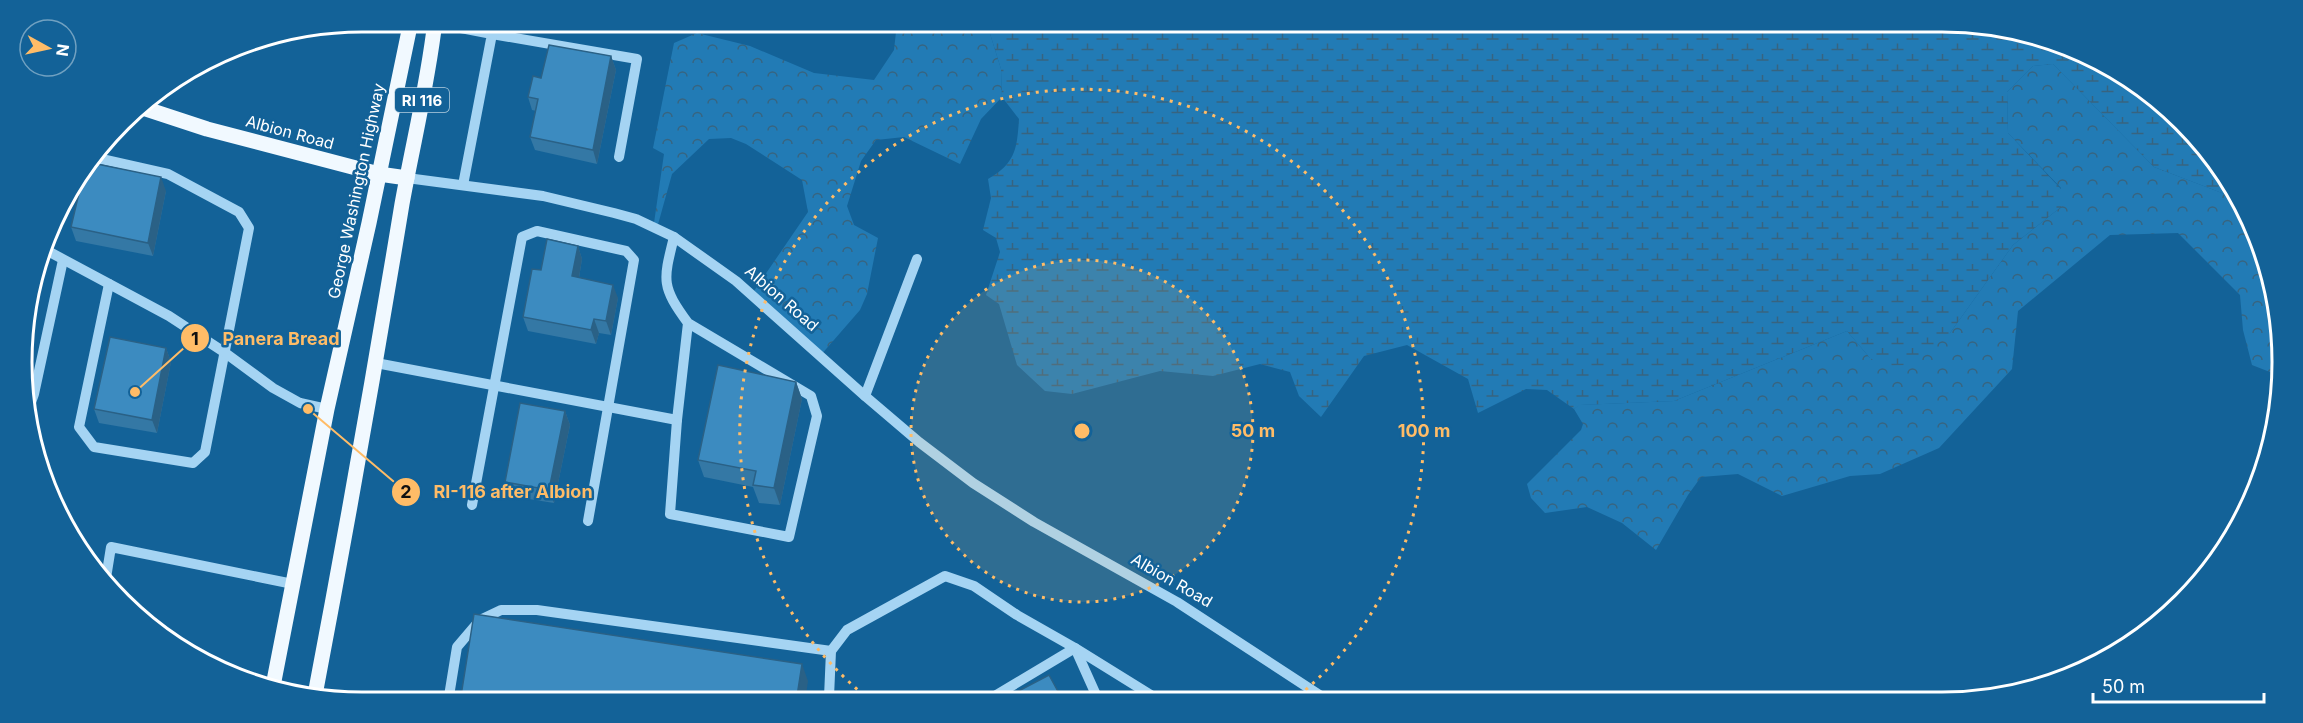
<svg xmlns="http://www.w3.org/2000/svg" width="2303" height="723" viewBox="0 0 2303 723" font-family="Inter,sans-serif">
	<style>
		.forest { fill: url(#forest-crowns) }
		.wetland { fill: url(#wetland-marsh) }
		.lines { fill: none; stroke-linecap: round; stroke-linejoin: round }
		.minor { stroke: #a5d4f3; stroke-width: 10 }
		.major { stroke: #f1f9ff; stroke-width: 15 }
		.wall { fill: #3478a5 }
		.shaded-wall { fill: #2a6186 }
		.building { fill: #3c8bc0; stroke: #2a6186; stroke-width: 1.5 }
		.ring { fill: none; stroke: #ffbc67; stroke-width: 3; stroke-dasharray: 3 6 }
		.labels { text-anchor: middle; dominant-baseline: central; stroke-width: 5; stroke-linejoin: round; paint-order: stroke }
		.shield { fill: #136298; stroke: #b8d0e0; stroke-width: 1.5 }
		.shield-label { font-size: 15px; font-weight: bold; fill: #fff }
		.street-label { font-size: 16px; fill: #fff; stroke: #136298 }
		.rim { fill: none; stroke: #fff; stroke-width: 3 }
		.centre { fill: #ffbc67; stroke: #136298; stroke-width: 3 }
		.ring-label { font-size: 18px; text-anchor: middle; font-weight: bold; fill: #ffbc67; stroke: #136298; stroke-width: 5; stroke-linejoin: round; paint-order: stroke }
		.leader { fill: none; stroke: #ffbc67; stroke-width: 2 }
		.callout-dot { fill: #ffbc67; stroke: #136298; stroke-width: 2 }
		.mark-label { font-size: 18px; text-anchor: middle; font-weight: bold; fill: #111 }
		.callout-label { font-size: 18px; text-anchor: middle; font-weight: bold; fill: #ffbc67; stroke: #136298; stroke-width: 5; stroke-linejoin: round; paint-order: stroke }
	</style>
	<defs>
		<pattern id="forest-crowns" width="20" height="18" patternUnits="userSpaceOnUse" patternTransform="scale(1.5)"><rect width="20" height="18" fill="#227bb5"/><path d="M2 6a3 3 0 1 1 6 0M12 15a3 3 0 1 1 6 0" fill="none" stroke="#376480"/></pattern>
		<pattern id="wetland-marsh" width="20" height="14" patternUnits="userSpaceOnUse" patternTransform="scale(1.5)"><rect width="20" height="14" fill="#227bb5"/><path d="M1 5h8M5 5V1M11 12h8M15 12V8" fill="none" stroke="#376480"/></pattern>
	</defs>
	<rect width="100%" height="100%" fill="#136298"/>
	<g class="forest">
		<path d="M897,23L987,24L1001,69L1002,97L981,119L960,164L904,137L876,140L861,161L847,206L854,225L878,238L867,294L860,310L820,356L754,291L808,212L802,180L746,144L731,138L709,139L672,174L657,228L654,223L664,154L653,148L674,43L697,33L750,46L814,73L874,80L894,50Z"/>
		<path d="M2053,64L2154,167L2235,198L2276,295L2275,374L2252,365L2243,330L2240,295L2178,233L2110,235L2018,311L2012,369L1939,448L1880,474L1850,476L1782,496L1738,474L1701,477L1688,495L1656,550L1622,523L1587,507L1545,513L1531,498L1527,484L1581,430L1583,424L1574,409L1579,405L1674,401L1847,331L1870,358L1950,333L2013,245L2061,207V188L2008,133L2007,92L2033,66Z"/>
	</g>
	<path class="wetland" d="M987,24L2008,28L2131,79L2225,173L2235,198L2154,167L2053,64L2033,66L2007,92L2008,133L2061,189V207L2013,245L1950,333L1912,365L1883,366L1870,358L1847,331L1674,401L1580,405L1574,409L1547,390L1526,389L1478,413L1468,379L1407,345L1364,356L1321,417L1299,396L1290,372L1260,364L1213,376L1160,371L1072,394L1045,391L1017,365L999,304L986,295L1000,252L996,238L983,230L991,198L988,179C1016,163 1017,148 1019,119L1002,97L1001,69Z"/>
	<g class="lines">
		<g class="minor">
			<path d="M435,23L492,34L463,185"/>
			<path d="M744,23H746"/>
			<path d="M492,34L637,59L619,157"/>
			<path d="M97,158L168,174L239,212L249,228L205,452L193,463L94,447L79,427L109,284"/>
			<path d="M407,178L543,196L614,213L636,219L674,237L736,281L865,396L919,442L973,483L1034,522L1177,602L1324,698"/>
			<path d="M674,237C663,281 661,286 688,323L677,420L670,514L789,537L817,416L811,396L688,323"/>
			<path d="M44,249L169,316L224,352L273,388L300,403L327,409"/>
			<path d="M376,363L677,420"/>
			<path d="M865,396L917,259"/>
			<path d="M30,405L34,394L63,260"/>
			<path d="M472,505L522,237L537,231L626,251L634,260L588,521"/>
			<path d="M106,578L111,547L293,584"/>
			<path d="M449,696L457,647L480,620L501,610H537L831,651"/>
			<path d="M829,697L831,651L847,630L945,576L974,586L1017,615L1075,648L1097,697"/>
			<path d="M993,697L1075,648L1154,697"/>
		</g>
		<g class="major">
			<path d="M137,106L207,129L379,174L407,178"/>
			<path d="M273,686L327,409L369,223L411,21"/>
			<path d="M315,695C346,532 375,368 402,204C413,143 428,83 435,21"/>
		</g>
	</g>
	<g class="wall">
		<path d="M611,56L616,70L597,164L535,150L530,137L536,111L532,110L528,97L541,78Z"/>
		<path d="M166,191L153,256L76,241L71,227Z"/>
		<path d="M578,246L582,259L579,278L618,298L611,335L599,333L596,344L528,331L523,317L541,270Z"/>
		<path d="M166,348L171,362L157,433L99,423L94,409Z"/>
		<path d="M796,382L802,399L780,505L759,503L753,487L704,477L698,460Z"/>
		<path d="M565,411L570,425L554,503L510,496L505,482Z"/>
	</g>
	<g class="shaded-wall">
		<path d="M611,56L616,70L597,164L593,150Z"/>
		<path d="M161,177L166,191L153,256L148,243Z"/>
		<path d="M578,246L582,259L577,290L572,276Z"/>
		<path d="M613,285L618,298L611,335L606,321Z"/>
		<path d="M594,319L599,333L596,344L591,330Z"/>
		<path d="M166,348L171,362L157,433L152,420Z"/>
		<path d="M796,382L802,399L780,505L774,488Z"/>
		<path d="M565,411L570,425L554,503L549,490Z"/>
		<path d="M802,664L808,681L806,696H797Z"/>
	</g>
	<g class="building">
		<path d="M549,45L611,56L593,150L530,137L538,99L528,97L533,76L541,78Z"/>
		<path d="M92,163L161,177L148,243L71,227L83,176Z"/>
		<path d="M547,239L578,246L572,276L613,285L606,321L594,319L591,330L523,317L532,269L541,270Z"/>
		<path d="M110,337L166,348L152,420L94,409Z"/>
		<path d="M718,365L796,382L774,488L753,485L756,471L698,460Z"/>
		<path d="M520,403L565,411L549,490L505,482Z"/>
		<path d="M474,614L802,664L797,696H461Z"/>
		<path d="M1049,675L1061,697H1007Z"/>
	</g>
	<circle cx="1082" cy="431" r="171" fill="#ffbc67" fill-opacity=".12"/>
	<g class="ring">
		<circle cx="1082" cy="431" r="171"/>
		<path d="M864 695A342 342 0 1 1 1297 697"/>
	</g>
	<g class="labels">
		<rect class="shield" x="395" y="88" width="54" height="24" rx="4.5"/>
		<g class="shield-label">
			<text x="422" y="100">RI 116</text>
		</g>
		<g class="street-label">
			<text transform="translate(290 132) rotate(15)">Albion Road</text>
			<text transform="translate(356 191) rotate(-78)">George Washington Highway</text>
			<text transform="translate(782 298) rotate(41)">Albion Road</text>
			<text transform="translate(1172 580) rotate(30)">Albion Road</text>
		</g>
	</g>
	<path d="M0 0H2303V723H0ZM362 32H1942A330 330 0 0 1 2272 362V362A330 330 0 0 1 1942 692H362A330 330 0 0 1 32 362V362A330 330 0 0 1 362 32Z" fill="#136298" fill-rule="evenodd"/>
	<path class="rim" d="M362 32H1942A330 330 0 0 1 2272 362V362A330 330 0 0 1 1942 692H362A330 330 0 0 1 32 362V362A330 330 0 0 1 362 32Z"/>
	<circle cx="1082" cy="431" r="9" class="centre"/>
	<g class="ring-label">
		<text x="1253" y="437">50 m</text>
		<text x="1424" y="437">100 m</text>
	</g>
	<path class="leader" d="M135 392L195 338M308 409L406 492"/>
	<g class="callout-dot">
		<circle cx="135" cy="392" r="6"/>
		<circle cx="308" cy="409" r="6"/>
		<circle cx="195" cy="338" r="15"/>
		<circle cx="406" cy="492" r="15"/>
	</g>
	<g class="mark-label">
		<text x="195" y="345">1</text>
		<text x="406" y="498">2</text>
	</g>
	<g class="callout-label">
		<text x="281" y="345">Panera Bread</text>
		<text x="513" y="498">RI-116 after Albion</text>
	</g>
	<g transform="translate(48 48) rotate(98)"><circle r="28" fill="#136298" stroke="#71a1c1" stroke-width="1.5"/>
	<path d="M0-4.5L10 22L0 15L-10 22Z" fill="#ffbc67"/>
	<text y="-9" font-size="16" font-weight="bold" text-anchor="middle" fill="#ffffff">N</text>
	</g>
	<path d="M2093 693v9h171v-9" fill="none" stroke="#ffffff" stroke-width="3"/>
	<text x="2102" y="693" font-size="18" fill="#ffffff" stroke="#136298" stroke-width="4.5" paint-order="stroke">50 m</text>
</svg>
